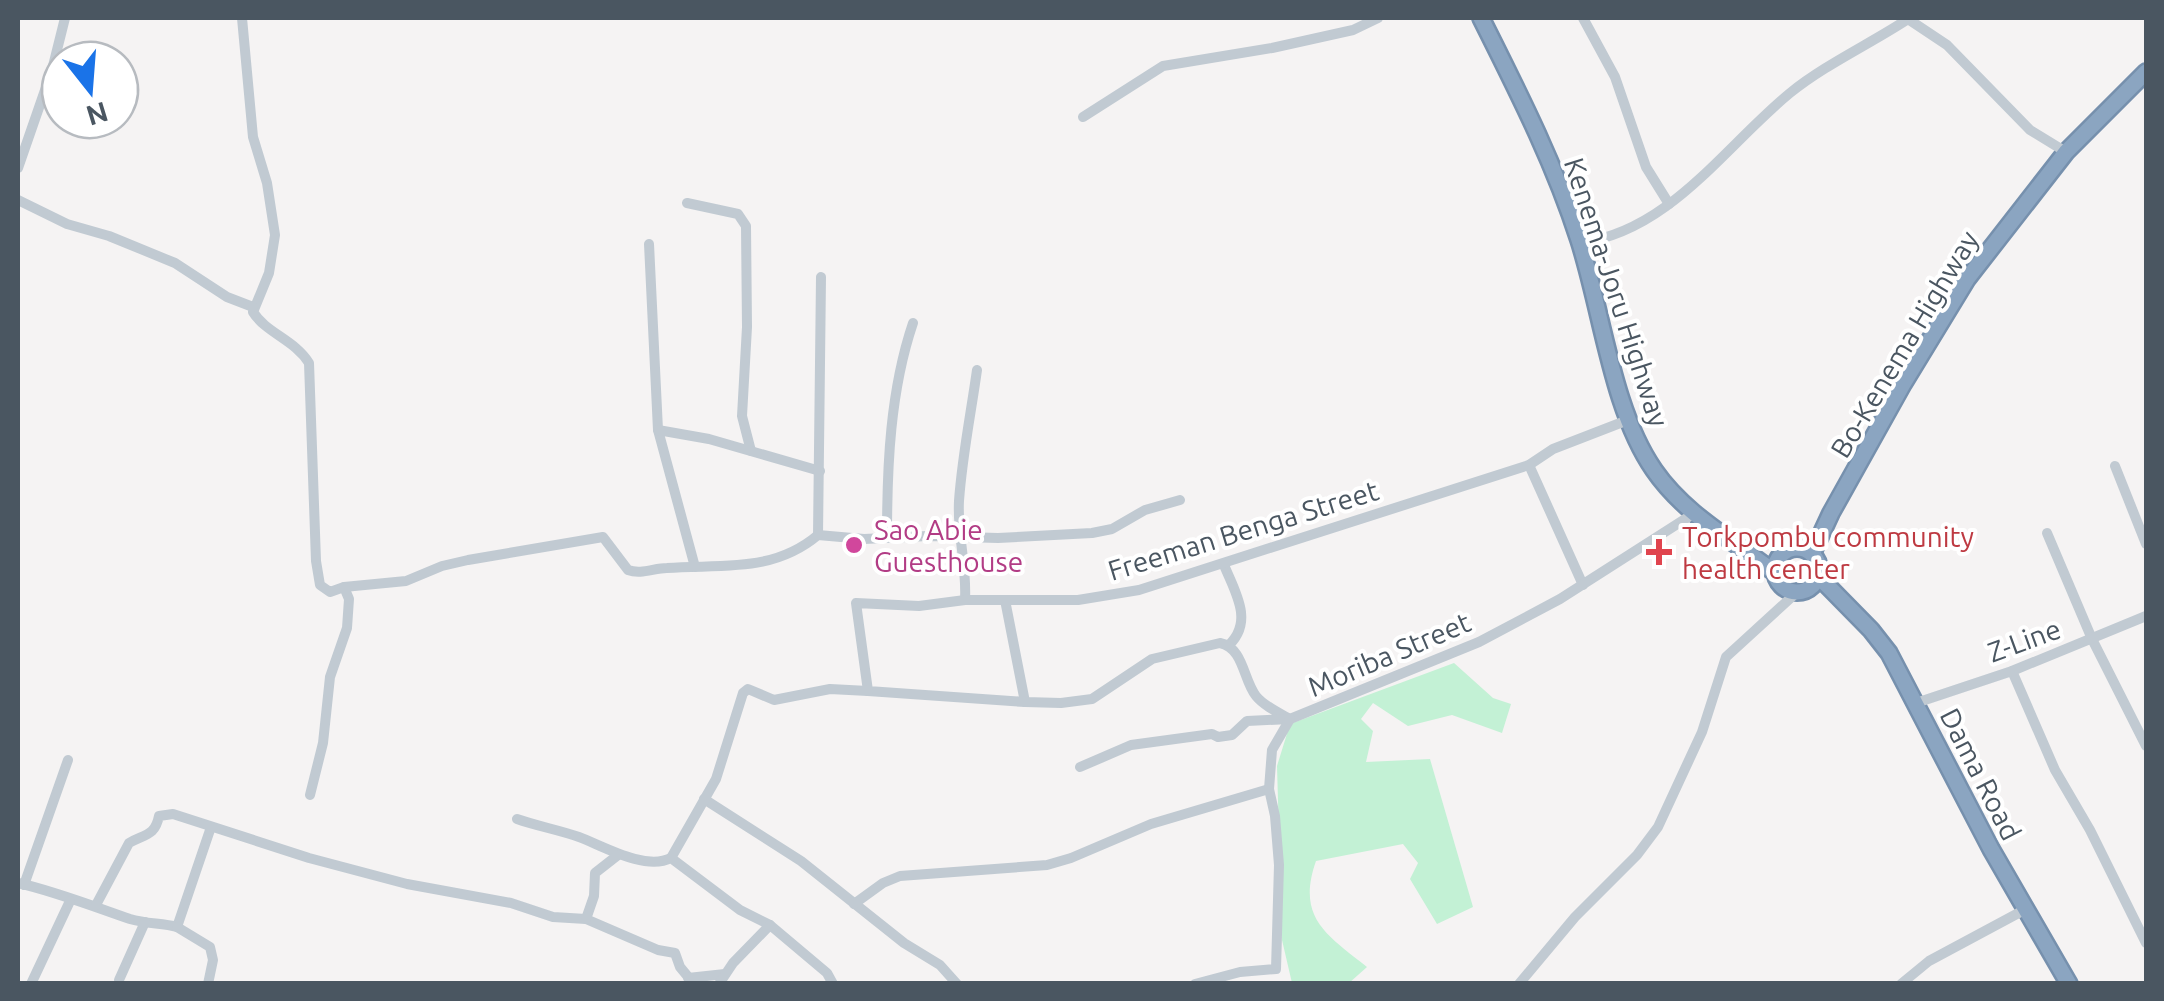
<svg xmlns="http://www.w3.org/2000/svg" width="2164" height="1001" viewBox="0 0 2164 1001" font-family="Ubuntu,sans-serif">
	<style>
		.green { fill: #c3f1d5 }
		.lines { fill: none; stroke-linecap: round; stroke-linejoin: round }
		.highway-casing { stroke: #7690ad; stroke-width: 20 }
		.minor { stroke: #c1cad2; stroke-width: 10 }
		.highway { stroke: #8ba5c1; stroke-width: 15 }
		.hotel-dot { fill: #d1479c; stroke: #fff; stroke-width: 4 }
		.health-dot { fill: #e0444e; stroke: #fff; stroke-width: 4 }
		.labels { text-anchor: middle; dominant-baseline: central; stroke-width: 8; stroke-linejoin: round; paint-order: stroke }
		.street-label { font-size: 28px; fill: #4a5661; stroke: #fff }
		.hotel-label { font-size: 28px; fill: #b23c85; stroke: #fff; text-anchor: start }
		.health-label { font-size: 28px; fill: #be3a42; stroke: #fff; text-anchor: start }
	</style>
	<rect width="100%" height="100%" fill="#f5f3f3"/>
	<path class="green" d="M1454,663L1493,698L1511,704L1502,733L1452,715L1408,726L1373,703L1361,719L1373,731L1366,762L1430,759L1473,907L1437,924L1410,879L1418,863L1403,844L1316,861C1296,918 1327,935 1367,967L1349,983H1292L1282,940L1277,766L1290,724Z"/>
	<g class="lines">
		<defs>
			<g id="highway">
				<path d="M1481,18C1517,90 1554,162 1579,240C1602,311 1612,410 1654,470C1685,515 1733,540 1775,573"/>
				<circle cx="1797" cy="570" r="22"/>
				<path d="M1812,554L1831,513L1903,384L1967,279L2066,152L2146,72"/>
				<path d="M1818,576L1871,630L1889,653L1991,849L2069,984"/>
			</g>
		</defs>
		<use href="#highway" class="highway-casing"/>
		<g class="minor">
			<path d="M242,18L253,137L267,183L275,235L269,273L253,312C266,333 295,340 309,363L316,561L320,585L330,592L344,587L406,581L442,566L468,560L603,537L628,570C641,575 654,568 667,568C722,564 773,573 818,535L864,539L928,536L998,538L1092,533L1112,529L1145,510L1180,500"/>
			<path d="M1583,18L1615,77L1646,167L1669,204"/>
			<path d="M1083,117L1163,66L1272,48L1353,30L1378,18"/>
			<path d="M18,168L52,70L65,18"/>
			<path d="M18,200L67,224L109,236L175,263L227,297L253,307"/>
			<path d="M687,203L738,214L746,226L747,327L742,416L751,451"/>
			<path d="M1580,243C1670,231 1724,147 1790,93C1826,64 1870,44 1908,19L1947,45L2030,130L2066,152"/>
			<path d="M649,244L658,430L695,567"/>
			<path d="M658,430L709,439L820,471"/>
			<path d="M1529,465L1583,585"/>
			<path d="M2115,466L2146,544"/>
			<path d="M2047,533L2092,639L2146,746"/>
			<path d="M818,535L821,277"/>
			<path d="M887,537C887,466 890,391 913,323"/>
			<path d="M1224,565C1235,592 1254,621 1229,645"/>
			<path d="M965,600C967,565 957,535 959,501C962,457 971,413 977,370"/>
			<path d="M1005,600L1025,702"/>
			<path d="M2012,671L2055,770L2090,830L2146,943"/>
			<path d="M1916,703L2012,671L2146,616"/>
			<path d="M1290,719C1279,713 1264,706 1256,696C1243,680 1244,648 1220,643L1152,659L1092,699L1061,703L1025,702L868,691L856,603L919,606L965,600H1078L1139,590L1529,465L1553,449L1628,420"/>
			<path d="M1080,767L1131,745L1212,734L1218,737L1232,735L1247,721L1290,719L1479,642L1560,599L1693,514"/>
			<path d="M310,795L323,743L330,677L347,628L349,599L344,587"/>
			<path d="M704,799L801,861L904,943L940,965L957,984"/>
			<path d="M517,819C537,826 559,830 579,837C603,846 645,871 671,858L740,910L770,925L827,973L833,984"/>
			<path d="M671,858L716,779L743,693L748,689L774,700L830,689L868,691"/>
			<path d="M18,883C54,891 95,907 130,919C146,924 162,923 177,927L211,827"/>
			<path d="M24,885L68,760"/>
			<path d="M854,904L883,883L900,876L1047,865L1071,858L1151,824L1269,789"/>
			<path d="M96,905L129,843C145,834 155,836 159,816L173,814L309,858L407,884L511,903L553,917L586,919L658,950L675,953L680,967L694,984"/>
			<path d="M586,919L594,896L595,873L618,855"/>
			<path d="M177,927L210,947L213,960L208,984"/>
			<path d="M688,978L725,974"/>
			<path d="M119,980L145,922"/>
			<path d="M31,984L70,901"/>
			<path d="M719,984L733,963L770,925"/>
			<path d="M1195,984L1240,972L1276,969L1279,865L1275,816L1269,789L1272,750L1290,719"/>
			<path d="M1519,984L1575,917L1637,855L1658,827L1702,732L1726,657L1796,593"/>
			<path d="M1901,984L1929,961L2026,909"/>
		</g>
		<use href="#highway" class="highway"/>
	</g>
	<circle class="hotel-dot" cx="854" cy="545" r="10"/>
	<path class="health-dot" d="M1654 537h10v10h10v10h-10v10h-10v-10h-10v-10h10z"/>
	<g class="labels">
		<g class="street-label">
			<text transform="translate(1617 292) rotate(72)">Kenema-Joru Highway</text>
			<text transform="translate(1904 344) rotate(-59)">Bo-Kenema Highway</text>
			<text transform="translate(1243 530) rotate(-17)">Freeman Benga Street</text>
			<text transform="translate(2024 640) rotate(-20)">Z-Line</text>
			<text transform="translate(1389 654) rotate(-23)">Moriba Street</text>
			<text transform="translate(1981 774) rotate(63)">Dama Road</text>
		</g>
		<g class="hotel-label">
			<text x="874" y="529">Sao Abie<tspan x="874" dy="32">Guesthouse</tspan></text>
		</g>
		<g class="health-label">
			<text x="1682" y="536">Torkpombu community<tspan x="1682" dy="32">health center</tspan></text>
		</g>
	</g>
	<rect width="2164" height="1001" fill="none" stroke="#4a5661" stroke-width="40"/>
	<g transform="translate(90 90) rotate(163)"><circle r="48" fill="#ffffff" stroke="#b7bbc0" stroke-width="2.5"/>
	<path d="M0-8L18 38L0 25L-18 38Z" fill="#1a73e8"/>
	<text y="-15" font-size="28" font-weight="bold" text-anchor="middle" fill="#4a5661">N</text>
	</g>
</svg>
